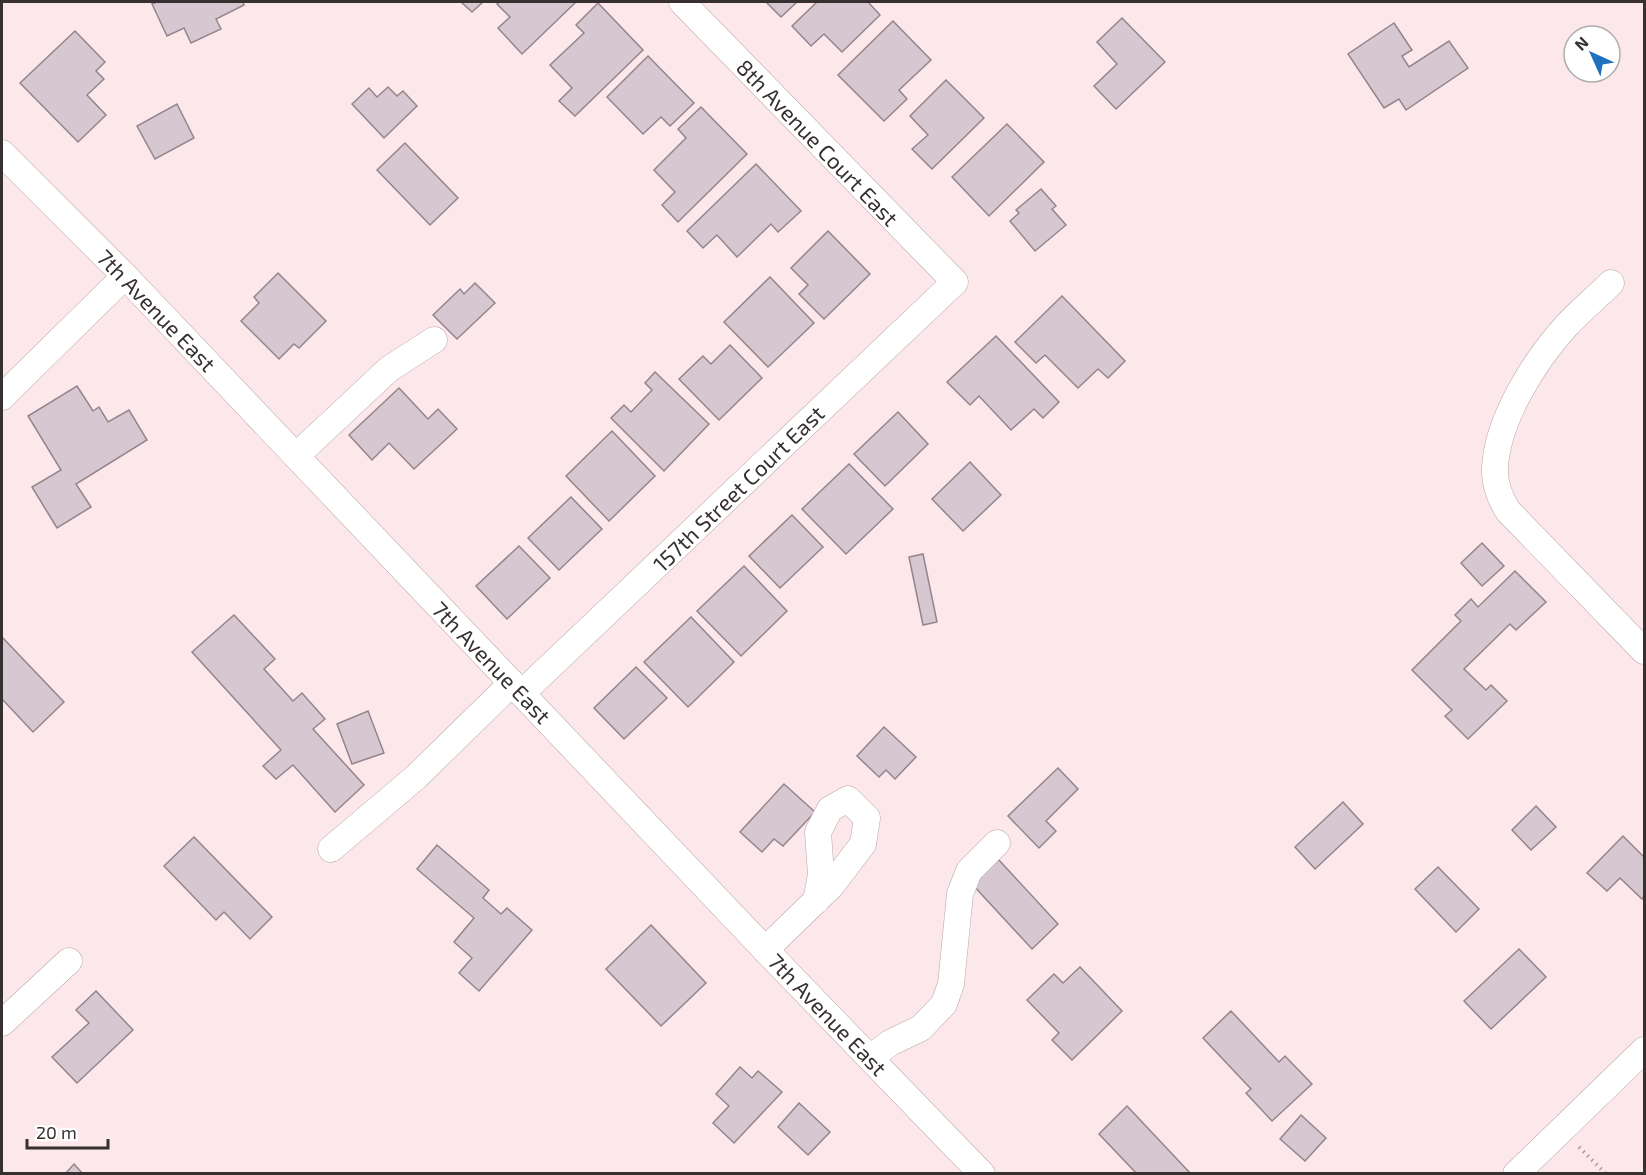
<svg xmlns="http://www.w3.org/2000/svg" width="1646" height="1175" viewBox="0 0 1646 1175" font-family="'Exo 2',sans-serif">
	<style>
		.building { fill: #d7c7d0; stroke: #94858d; stroke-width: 1.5 }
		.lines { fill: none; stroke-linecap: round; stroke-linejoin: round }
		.minor-casing { stroke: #b8a5a8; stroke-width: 27 }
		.path { stroke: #ad9ea0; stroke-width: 4; stroke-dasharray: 1.5 4.5; stroke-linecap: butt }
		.minor { stroke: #fff; stroke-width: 26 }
		.labels { text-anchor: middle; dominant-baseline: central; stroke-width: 5; stroke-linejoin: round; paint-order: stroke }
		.street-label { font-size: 22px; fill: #373031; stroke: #fff }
	</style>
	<rect width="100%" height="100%" fill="#fce8eb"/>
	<g class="building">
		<path d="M157,2H243L244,5L216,19L221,29L191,43L184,28L167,36L152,4Z"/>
		<path d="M461,2H483L472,12Z"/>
		<path d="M500,2H576L522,54L498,28L510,17L497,4Z"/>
		<path d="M766,2H797L781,17Z"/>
		<path d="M817,2H868L880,15L842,52L824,34L811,46L792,26Z"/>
		<path d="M598,3L643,50L575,116L559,101L572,88L550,65L584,33L576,25Z"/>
		<path d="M1122,18L1165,62L1116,109L1094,86L1117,64L1097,42Z"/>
		<path d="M893,21L931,60L899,90L907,99L884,121L838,75Z"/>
		<path d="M1394,23L1412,50L1402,56L1409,67L1449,41L1468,68L1406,110L1399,99L1384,108L1348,54Z"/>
		<path d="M75,31L105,62L96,71L104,79L87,95L106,115L78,142L20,83Z"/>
		<path d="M648,56L694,103L670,126L661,117L643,134L607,97Z"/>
		<path d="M946,80L984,118L932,169L912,149L928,135L910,116Z"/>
		<path d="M388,87L397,96L403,91L417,106L384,138L352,104L369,88L377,97Z"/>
		<path d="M177,104L194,138L155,159L137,126Z"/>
		<path d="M701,107L747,154L678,222L662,205L675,192L654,170L686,138L678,129Z"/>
		<path d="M1007,124L1044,162L989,216L952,177Z"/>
		<path d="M405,143L458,198L430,225L377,170Z"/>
		<path d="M756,164L801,211L778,232L771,224L737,257L717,235L703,248L687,231Z"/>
		<path d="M1041,189L1056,206L1052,209L1066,225L1035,251L1010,221L1019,213L1016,210Z"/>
		<path d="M828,231L870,274L824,319L799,294L808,285L791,268Z"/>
		<path d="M278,273L326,321L299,348L294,344L279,359L241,321L259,303L254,297Z"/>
		<path d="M770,277L814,323L768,367L724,322Z"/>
		<path d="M475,283L495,303L457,339L433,315L460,289L464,294Z"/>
		<path d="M1062,296L1125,361L1108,378L1098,369L1078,388L1045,355L1036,363L1015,342Z"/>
		<path d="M996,336L1059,402L1043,418L1034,409L1011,430L979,396L970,405L947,382Z"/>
		<path d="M730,345L762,378L719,420L679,379L703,356L711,364Z"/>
		<path d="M655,372L709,424L664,471L611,418L624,405L631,412L652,390L645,383Z"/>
		<path d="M77,386L93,411L99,407L108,422L129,410L147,440L76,484L91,507L57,528L32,487L61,470L28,416Z"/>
		<path d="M399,388L428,419L438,409L457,429L414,469L389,443L372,460L349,435Z"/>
		<path d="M898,412L928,444L885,486L854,454Z"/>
		<path d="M612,431L655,476L609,521L566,476Z"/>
		<path d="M970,462L1001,495L963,531L932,499Z"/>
		<path d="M849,464L893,509L846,554L802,509Z"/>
		<path d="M571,497L602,529L559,570L528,538Z"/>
		<path d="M792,515L823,547L780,588L749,556Z"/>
		<path d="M1482,543L1504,566L1482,586L1461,563Z"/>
		<path d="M519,546L550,578L507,619L476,586Z"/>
		<path d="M923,554L937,622L923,625L909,557Z"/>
		<path d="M744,566L787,611L741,656L697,611Z"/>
		<path d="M1515,571L1546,602L1516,630L1510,624L1464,669L1486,690L1491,685L1507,701L1468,739L1445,716L1452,710L1412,670L1461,621L1455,615L1471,599L1478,607Z"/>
		<path d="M234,615L275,659L264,669L293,701L302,693L325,719L313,729L364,785L335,812L293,765L276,779L263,766L281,750L192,652Z"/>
		<path d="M691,617L734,662L688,707L644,662Z"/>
		<path d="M2,637L64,702L33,732L2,699Z"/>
		<path d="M636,667L667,698L624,739L594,708Z"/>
		<path d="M368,711L384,753L352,764L337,724Z"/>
		<path d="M884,727L916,757L895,779L886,770L879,777L857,756Z"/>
		<path d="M1058,768L1078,789L1046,821L1056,831L1039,848L1008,816Z"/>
		<path d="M784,784L815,812L783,846L774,839L762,852L740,832Z"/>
		<path d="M1343,802L1363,824L1315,869L1295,847Z"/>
		<path d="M1536,806L1556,827L1531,850L1512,830Z"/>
		<path d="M1623,836L1644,857V896L1642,899L1620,878L1607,891L1587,873Z"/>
		<path d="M194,837L272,917L250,939L224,912L216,920L164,866Z"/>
		<path d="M437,845L489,890L483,898L501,914L507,908L532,930L479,991L459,973L472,958L454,942L474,918L417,869Z"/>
		<path d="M998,859L1058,924L1032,949L972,884Z"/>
		<path d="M1438,867L1479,909L1456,932L1415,889Z"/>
		<path d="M651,925L706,983L661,1026L606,969Z"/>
		<path d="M1519,949L1546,977L1491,1029L1464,1001Z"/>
		<path d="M1080,967L1122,1011L1072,1060L1052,1040L1059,1033L1027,1000L1054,974L1063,983Z"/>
		<path d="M96,991L133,1030L77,1083L52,1057L89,1023L76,1010Z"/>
		<path d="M1231,1011L1279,1062L1285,1056L1312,1084L1272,1121L1246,1093L1251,1089L1203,1038Z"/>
		<path d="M740,1067L752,1078L758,1071L782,1092L734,1143L713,1123L729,1106L716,1094Z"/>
		<path d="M799,1103L830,1132L808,1155L778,1127Z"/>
		<path d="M1127,1106L1191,1174H1137L1099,1134Z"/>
		<path d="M1301,1115L1326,1138L1305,1161L1280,1139Z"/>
		<path d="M74,1164L83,1174H65Z"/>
	</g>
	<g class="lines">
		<defs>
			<g id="minor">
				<path d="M2,153L125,276L773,958L982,1174"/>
				<path d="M1611,283C1597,297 1581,310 1567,325C1536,359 1497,419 1495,468C1494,484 1500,498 1508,511L1644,651"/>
				<path d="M2,397L125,276"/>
				<path d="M296,456L389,369L434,340"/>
				<path d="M522,693L955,282L682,2"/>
				<path d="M331,849L416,777L512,683"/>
				<path d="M765,950L831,886L863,844L867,818L848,799L830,809L818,832L821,875L816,901"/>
				<path d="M2,1023L69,961"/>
				<path d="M870,1058L890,1043L921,1028L944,1004L951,984L960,894L969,871L997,843"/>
				<path d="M1516,1174L1644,1050"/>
			</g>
		</defs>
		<use href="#minor" class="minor-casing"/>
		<path class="path" d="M1579,1147L1606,1174"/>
		<use href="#minor" class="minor"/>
	</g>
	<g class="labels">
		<g class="street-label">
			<text transform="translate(818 142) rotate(46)">8th Avenue Court East</text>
			<text transform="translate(157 310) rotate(46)">7th Avenue East</text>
			<text transform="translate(738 488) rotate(-44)">157th Street Court East</text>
			<text transform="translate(492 662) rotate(46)">7th Avenue East</text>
			<text transform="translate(828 1014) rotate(46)">7th Avenue East</text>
		</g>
	</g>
	<rect width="1646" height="1175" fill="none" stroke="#373031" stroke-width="6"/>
	<g transform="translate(1592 54) rotate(315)"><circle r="28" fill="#ffffff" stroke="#afacad" stroke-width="1.5"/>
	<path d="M0-4.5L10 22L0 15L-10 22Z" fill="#1f71c0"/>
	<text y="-9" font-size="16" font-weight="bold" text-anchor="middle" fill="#373031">N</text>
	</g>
	<path d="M27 1139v9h81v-9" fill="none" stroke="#373031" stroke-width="3"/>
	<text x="36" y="1139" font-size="18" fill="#373031" stroke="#ffffff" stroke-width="4.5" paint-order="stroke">20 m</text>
</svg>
